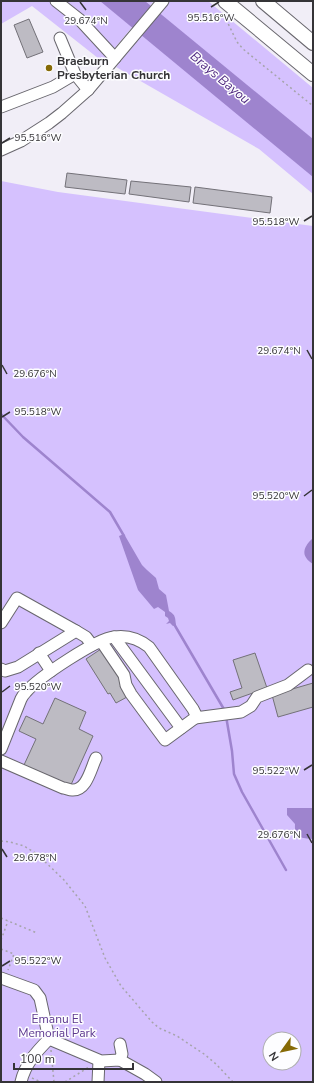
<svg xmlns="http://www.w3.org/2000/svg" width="314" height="1083" viewBox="0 0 314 1083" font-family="'Nunito Sans',sans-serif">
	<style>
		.green { fill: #d5c1fe; fill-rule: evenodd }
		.water { fill: #9e84ce }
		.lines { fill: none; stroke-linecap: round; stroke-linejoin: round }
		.stream { stroke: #9e84ce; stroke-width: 2.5 }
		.building { fill: #bdbbc3; stroke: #737178 }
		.minor-casing { stroke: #69676e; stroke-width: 13 }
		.major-casing { stroke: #69676e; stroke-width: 16 }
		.path { stroke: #a6a4ab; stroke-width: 1.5; stroke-dasharray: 2 3; stroke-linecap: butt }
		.minor { stroke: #fff; stroke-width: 11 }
		.major { stroke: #fff; stroke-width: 14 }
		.ticks { fill: none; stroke: #353437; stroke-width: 1.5 }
		.poi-dot { fill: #866a06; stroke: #fdfdff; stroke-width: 1.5 }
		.labels { text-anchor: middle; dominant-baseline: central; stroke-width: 3; stroke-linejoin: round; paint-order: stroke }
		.poi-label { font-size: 12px; font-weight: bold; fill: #353437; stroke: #fdfdff; text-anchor: start }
		.park-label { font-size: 12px; fill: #5c378f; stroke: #fdfdff }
		.water-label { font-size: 13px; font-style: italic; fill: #502a81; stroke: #fdfdff }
		.ticks-label { font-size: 10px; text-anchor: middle; fill: #353437; stroke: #fdfdff; stroke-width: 3; stroke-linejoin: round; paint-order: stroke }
	</style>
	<rect width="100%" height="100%" fill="#f1eef7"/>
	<g class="green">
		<path d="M1,1H154L103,62L32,6L1,24Z"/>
		<path d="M170,1H208L313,88V194L259,149L116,67Z"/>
		<path d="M1,181L58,192L313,226V1082H1ZM270,1039H294V1063H270Z"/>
	</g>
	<g class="water">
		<path d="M100,1H145L313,139V177Z"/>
		<path d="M124,534L142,565L147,570L156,578L159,589L166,595L169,611C176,615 175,618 176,625L173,626L170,623L166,624L169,621L168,618L165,616V612L158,607L154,609L138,590L119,536Z"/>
		<path d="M313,538V564C300,556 303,547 313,538Z"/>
		<path d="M287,808H313V839C302,838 294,839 295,824L287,815Z"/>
	</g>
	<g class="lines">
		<g class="stream">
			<path d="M1,414L23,437L110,512L124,536"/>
			<path d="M174,624L225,711"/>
			<path d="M226,716L232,751L234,774L242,792L286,870"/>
		</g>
	</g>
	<g class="building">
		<path d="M29,19L43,52L27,58L14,25Z"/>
		<path d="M67,173L127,180L125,194L65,187Z"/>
		<path d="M131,181L191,187L189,202L129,194Z"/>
		<path d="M195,187L272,197L270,213L193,203Z"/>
		<path d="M101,649L123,684L120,686L127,697L116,703L110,693L108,694L86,659Z"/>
		<path d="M255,653L267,688L233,700L230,692L242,688L233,660Z"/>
		<path d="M313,683V707L278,717L272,695Z"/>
		<path d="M55,698L86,712L79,729L93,736L70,787L24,765L36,739L19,731L26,716L43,724Z"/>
	</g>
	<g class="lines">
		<defs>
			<g id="minor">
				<path d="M56,1L79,19L115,58"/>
				<path d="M60,38L75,74L88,90"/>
				<path d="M1,107L53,87L75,74"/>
				<path d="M1,150L21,141L49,123L62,113L88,90L163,1"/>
				<path d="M1,623L17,598L76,631L18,667L5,671L1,669"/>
				<path d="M76,631L86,637L92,645"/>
				<path d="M114,637L181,728"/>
				<path d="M39,653L51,671"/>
				<path d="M195,718L241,712L251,706L257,697L288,685L308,670"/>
				<path d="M1,749L21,699C22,697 24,694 26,692C39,677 96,639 114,637C127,635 139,639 149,647L193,709L196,715L195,718L165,740L131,694L126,685L124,675L101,641"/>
				<path d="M1,761L63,788C66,788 69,790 72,790C87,791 91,768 96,758"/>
				<path d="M1,978L34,990L40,998L49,1039L101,1061L120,1060L145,1074L156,1082"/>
				<path d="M120,1060L122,1054L120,1044"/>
				<path d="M21,1082C25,1064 37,1051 49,1039"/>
				<path d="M98,1082L99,1061"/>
			</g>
			<g id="major">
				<path d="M225,1L313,74"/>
				<path d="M263,1L313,43"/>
			</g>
		</defs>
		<use href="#minor" class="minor-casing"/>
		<use href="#major" class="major-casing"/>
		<g class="path">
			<path d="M224,15L237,42L243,49L313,106"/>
			<path d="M1,841L10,842L24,846L37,854L64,880L85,906L105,958L121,986L152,1022L159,1028L177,1036L204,1054L216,1064L233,1082"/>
			<path d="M1,918L37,933"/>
			<path d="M1,940L8,921"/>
			<path d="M1,949L14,954L8,970"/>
			<path d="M51,1050L54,1082"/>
			<path d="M32,1078L41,1082"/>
			<path d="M65,1082L89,1067"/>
		</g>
		<use href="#minor" class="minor"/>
		<use href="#major" class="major"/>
	</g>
	<path class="ticks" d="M80,2L86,10M211,7L219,2M2,143L10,138M304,221L312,216M307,350L312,359M2,365L7,374M2,417L10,412M304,496L312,490M2,692L10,686M304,770L312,765M307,834L312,843M2,849L7,857M2,966L10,961"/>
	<circle class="poi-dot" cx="49" cy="68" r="4"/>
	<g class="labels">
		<g class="poi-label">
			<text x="57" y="61">Braeburn<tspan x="57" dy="14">Presbyterian Church</tspan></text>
		</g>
		<g class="park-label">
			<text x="57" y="1019">Emanu El<tspan x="57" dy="14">Memorial Park</tspan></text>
		</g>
		<g class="water-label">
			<text transform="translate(220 78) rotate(40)">Brays Bayou</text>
		</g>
	</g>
	<g class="ticks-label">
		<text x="211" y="21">95.516°W</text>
		<text x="86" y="24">29.674°N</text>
		<text x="38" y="141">95.516°W</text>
		<text x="276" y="225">95.518°W</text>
		<text x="279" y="354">29.674°N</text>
		<text x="35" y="377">29.676°N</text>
		<text x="38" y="415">95.518°W</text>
		<text x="276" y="499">95.520°W</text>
		<text x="38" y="690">95.520°W</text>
		<text x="276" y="774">95.522°W</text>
		<text x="279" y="838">29.676°N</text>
		<text x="35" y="861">29.678°N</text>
		<text x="38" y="964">95.522°W</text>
	</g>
	<rect width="314" height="1083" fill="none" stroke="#353437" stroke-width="4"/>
	<g transform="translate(282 1051) rotate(237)"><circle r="19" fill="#fdfdff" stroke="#adadaf"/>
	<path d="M0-3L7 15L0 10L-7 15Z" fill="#866a06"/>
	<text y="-6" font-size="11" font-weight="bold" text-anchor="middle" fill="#353437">N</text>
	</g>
	<path d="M14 1063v6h119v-6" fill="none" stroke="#353437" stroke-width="2"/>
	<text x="20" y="1063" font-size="12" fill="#353437" stroke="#fdfdff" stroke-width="3" paint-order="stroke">100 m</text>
</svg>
